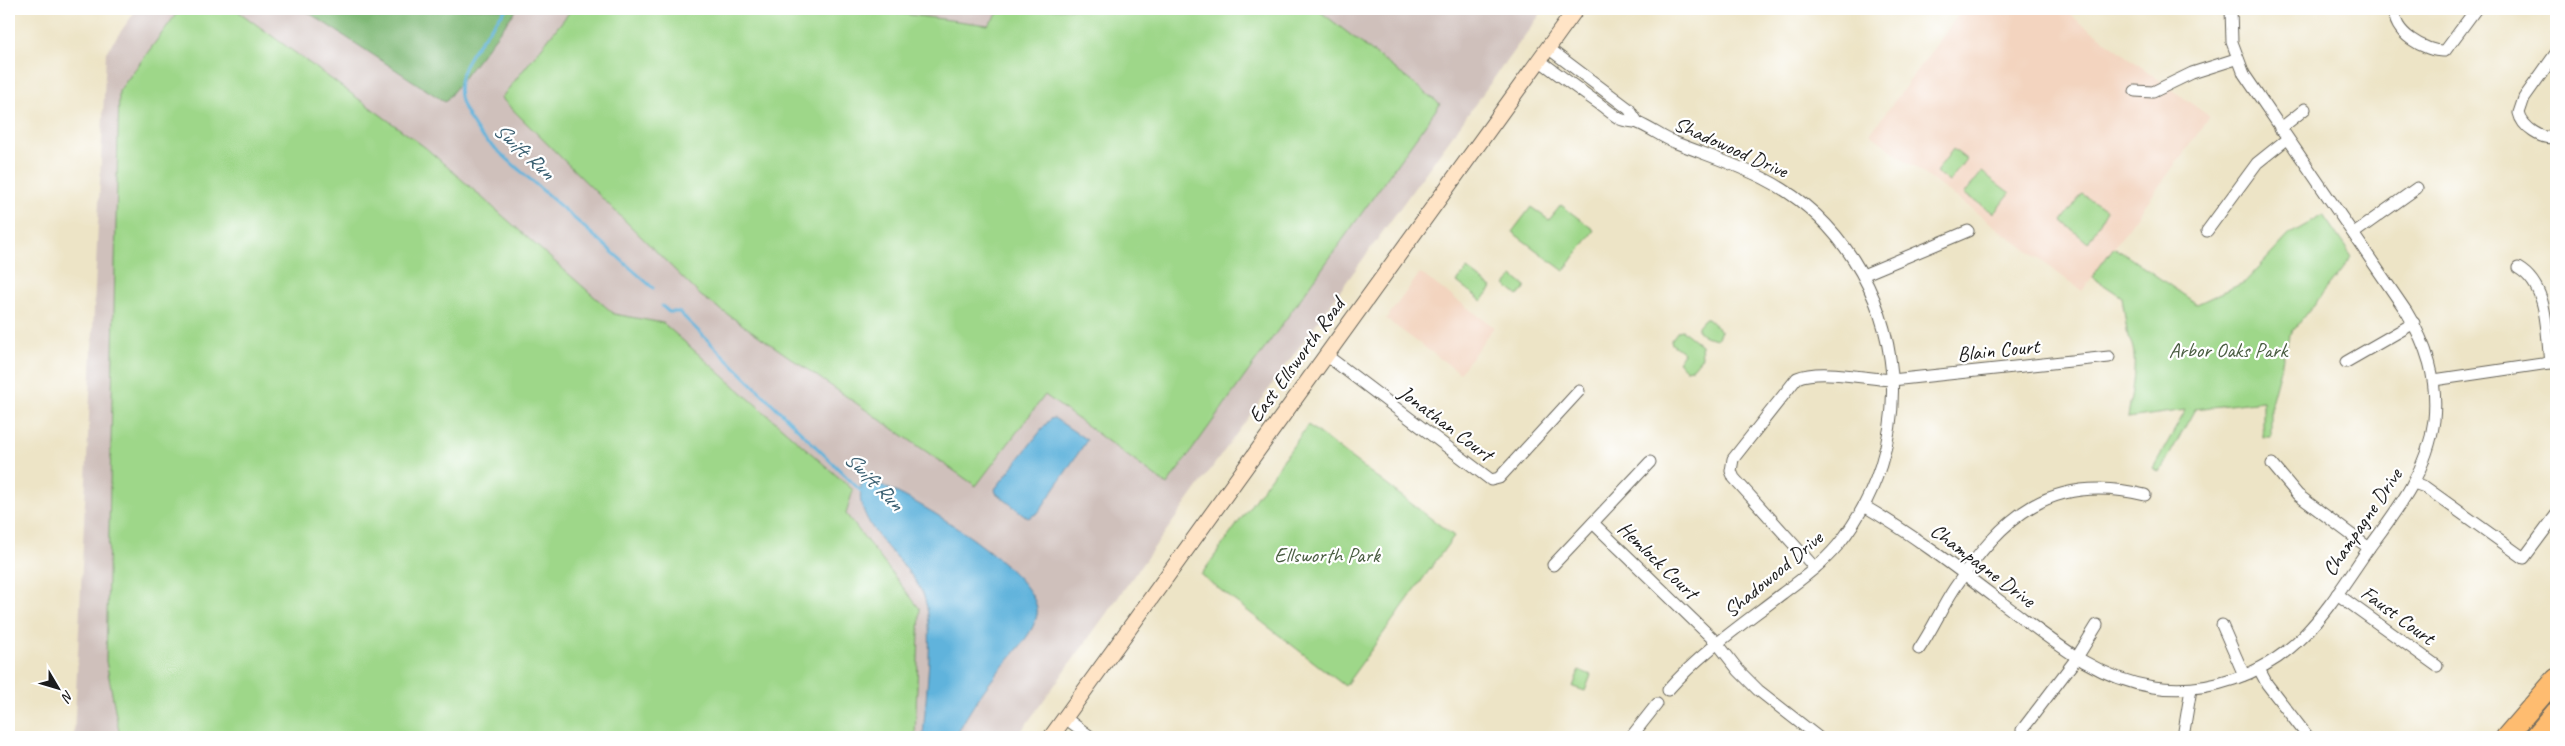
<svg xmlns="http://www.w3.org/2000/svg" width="2565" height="746" viewBox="0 0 2565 746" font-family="Caveat,sans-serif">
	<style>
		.built { fill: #f3d4bf }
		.industrial { fill: #cfc0bb }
		.green { fill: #9ed789; stroke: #5d7a52 }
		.forest { fill: #7eb875; stroke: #4d6a48 }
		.water { fill: #60b3dc; stroke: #3e687c }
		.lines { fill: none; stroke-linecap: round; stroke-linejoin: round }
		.stream { stroke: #60b3dc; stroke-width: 3 }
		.street-casing { stroke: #656258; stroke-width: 13 }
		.secondary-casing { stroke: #656258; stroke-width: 17 }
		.highway-casing { stroke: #656258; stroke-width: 22 }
		.street { stroke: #fff; stroke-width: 11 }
		.secondary { stroke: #ffe4c6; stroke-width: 15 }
		.highway { stroke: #febc70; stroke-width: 20 }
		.labels { text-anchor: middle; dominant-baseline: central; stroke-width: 4.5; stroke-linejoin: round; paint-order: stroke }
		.street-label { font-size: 21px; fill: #1c1c1c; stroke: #fff }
		.park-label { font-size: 21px; fill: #4a5d42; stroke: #fff }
		.water-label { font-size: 22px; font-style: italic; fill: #3b6072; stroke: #fff }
	</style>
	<rect width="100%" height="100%" fill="#fff"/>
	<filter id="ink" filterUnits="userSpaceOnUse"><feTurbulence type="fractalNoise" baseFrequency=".02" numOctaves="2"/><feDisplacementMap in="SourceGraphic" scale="10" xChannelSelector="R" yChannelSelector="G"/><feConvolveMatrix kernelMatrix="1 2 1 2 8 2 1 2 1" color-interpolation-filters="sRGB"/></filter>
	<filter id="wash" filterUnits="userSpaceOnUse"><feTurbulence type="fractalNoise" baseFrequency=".0096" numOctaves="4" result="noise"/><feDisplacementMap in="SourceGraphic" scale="20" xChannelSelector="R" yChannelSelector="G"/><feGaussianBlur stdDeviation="1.12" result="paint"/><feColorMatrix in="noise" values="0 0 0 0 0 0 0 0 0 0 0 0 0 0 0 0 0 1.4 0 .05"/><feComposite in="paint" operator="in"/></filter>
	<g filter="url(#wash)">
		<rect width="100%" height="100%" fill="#ede4c6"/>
		<g class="built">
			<path d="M1963,9H2062L2210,117L2082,291L1870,134Z"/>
			<path d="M1420,273L1494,327L1460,373L1386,319Z"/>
		</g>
		<path class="industrial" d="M137,9H1544L1017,737H74L106,52Z"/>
		<g class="green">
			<path d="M180,9H235L426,148L614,314L663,323L853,490L846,514L920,609L915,737H120L106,661L119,91Z"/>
			<path d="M572,9H865L988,25L1002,9H1317L1440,104L1167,485L1045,395L976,486L701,296L501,98Z"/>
			<path d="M1953,149L1966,159L1949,182L1936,172Z"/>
			<path d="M1982,172L2010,193L1994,213L1964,194Z"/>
			<path d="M2082,194L2107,210L2088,243L2062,221Z"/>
			<path d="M1561,205L1594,230L1564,271L1512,232L1531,207L1549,220Z"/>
			<path d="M2323,215L2352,257L2289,336L2271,403V437H2263V401L2195,409L2160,472L2153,468L2186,410L2128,418C2130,399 2141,351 2128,338L2122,297L2092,277L2114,247L2197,304L2245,282L2290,234Z"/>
			<path d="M1467,269L1492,288L1482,301L1457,282Z"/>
			<path d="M1513,276L1526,287L1518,296L1505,285Z"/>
			<path d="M1704,319H1708L1721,331L1717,339L1704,336L1698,331V326Z"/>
			<path d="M1682,330L1701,345L1702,357L1693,368L1686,369L1678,362L1684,353L1672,344L1671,340L1678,331Z"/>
			<path d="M1308,425L1454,536L1345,686L1201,575Z"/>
			<path d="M1579,670L1591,675L1585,691L1573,687Z"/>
		</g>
		<path class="forest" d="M303,9H517L445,102Z"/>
		<g class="water">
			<path d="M1054,418L1087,440L1038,513L1028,518L996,493L995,489L1050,419Z"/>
			<path d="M868,481C904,489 1045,575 1037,615C1034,630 1021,645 1012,656C993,676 967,712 956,737H923C925,703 935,631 925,600C914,566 874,545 862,506C859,500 861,490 861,483Z"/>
		</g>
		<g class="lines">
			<g class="stream">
				<path d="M506,9C488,33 451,67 461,101C465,114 473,124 480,135L653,288"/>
				<path d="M662,306L669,312H679L863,493"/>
			</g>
		</g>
	</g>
	<g filter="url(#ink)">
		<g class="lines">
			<defs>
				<g id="street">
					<path d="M2395,9C2391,32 2425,52 2445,51L2476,9"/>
					<path d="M1548,48L1629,109L1638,123"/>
					<path d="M2556,53L2524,98L2519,113C2522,127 2542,141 2556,137"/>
					<path d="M1539,60C1559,75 1578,89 1598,103C1605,108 1613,115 1620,119C1626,122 1633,121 1638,123C1650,128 1662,137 1674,142C1704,154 1735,164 1763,178C1839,216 1885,292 1892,375C1896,436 1876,498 1838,545C1822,564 1802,579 1783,593C1743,624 1701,652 1668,690"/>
					<path d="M2135,91L2153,92L2192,73L2236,59"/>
					<path d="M2280,129L2305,109"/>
					<path d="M2207,231L2257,163L2287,139"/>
					<path d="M2354,233L2417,188"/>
					<path d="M2518,268C2549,286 2546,331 2550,363"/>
					<path d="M1863,275L1968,231"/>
					<path d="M1326,355L1491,480L1499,478L1579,391"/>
					<path d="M2346,362L2414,323"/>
					<path d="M2434,380L2556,362"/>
					<path d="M2272,464L2298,495L2369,548"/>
					<path d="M2414,483L2425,487L2524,558L2556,515"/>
					<path d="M1864,506C1914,535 1959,570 2005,605C2052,640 2094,678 2153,687C2207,695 2265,675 2303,636C2328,611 2348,578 2369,548C2398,509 2428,470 2434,420C2438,379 2427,345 2406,311L2244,74L2232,42L2231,9"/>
					<path d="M1593,523L1718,644L1739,671L1758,690L1818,737"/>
					<path d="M1553,565L1650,462"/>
					<path d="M1815,568L1734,478L1731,471L1733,459L1797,378C1821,368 1866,379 1892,380L2109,357"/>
					<path d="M2337,594L2437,666"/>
					<path d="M2222,625L2244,675"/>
					<path d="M1919,649C1932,630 1941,609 1954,589C2003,516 2051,472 2145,495"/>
					<path d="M2259,669L2267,684L2308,737"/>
					<path d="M1065,718L1091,737"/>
					<path d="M2022,730L2076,659L2097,625"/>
					<path d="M1631,737L1657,704"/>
					<path d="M2183,737L2191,689"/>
				</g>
				<path id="secondary" d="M1051,737L1576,9"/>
				<g id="highway">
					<path d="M2506,737L2556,679"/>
					<path d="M2535,737L2556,712"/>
				</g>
			</defs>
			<use href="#street" class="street-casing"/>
			<use href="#secondary" class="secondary-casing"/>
			<use href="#highway" class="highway-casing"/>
			<use href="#street" class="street"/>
			<use href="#secondary" class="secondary"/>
			<use href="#highway" class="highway"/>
		</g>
	</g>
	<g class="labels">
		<g class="street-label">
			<text transform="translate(1731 147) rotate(24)">Shadowood Drive</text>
			<text transform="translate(1998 350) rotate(-6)">Blain Court</text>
			<text transform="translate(1296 360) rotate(-54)">East Ellsworth Road</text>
			<text transform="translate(1446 423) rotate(37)">Jonathan Court</text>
			<text transform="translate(2362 522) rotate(-56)">Champagne Drive</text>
			<text transform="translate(1658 560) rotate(44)">Hemlock Court</text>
			<text transform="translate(1983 565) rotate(37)">Champagne Drive</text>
			<text transform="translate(1773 574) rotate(-40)">Shadowood Drive</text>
			<text transform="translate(2398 615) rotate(36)">Faust Court</text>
		</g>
		<g class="park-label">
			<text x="2228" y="350">Arbor Oaks Park</text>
			<text x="1327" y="555">Ellsworth Park</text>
		</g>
		<g class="water-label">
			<text transform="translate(524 151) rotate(42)">Swift Run</text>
			<text transform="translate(874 481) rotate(45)">Swift Run</text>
		</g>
	</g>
	<rect width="2565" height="746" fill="none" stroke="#fff" stroke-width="30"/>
	<g transform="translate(58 688) rotate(128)" stroke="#ffffff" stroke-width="4" paint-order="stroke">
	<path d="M0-4L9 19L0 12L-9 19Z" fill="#1c1c1c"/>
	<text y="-8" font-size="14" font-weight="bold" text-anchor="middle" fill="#1c1c1c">N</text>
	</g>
</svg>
